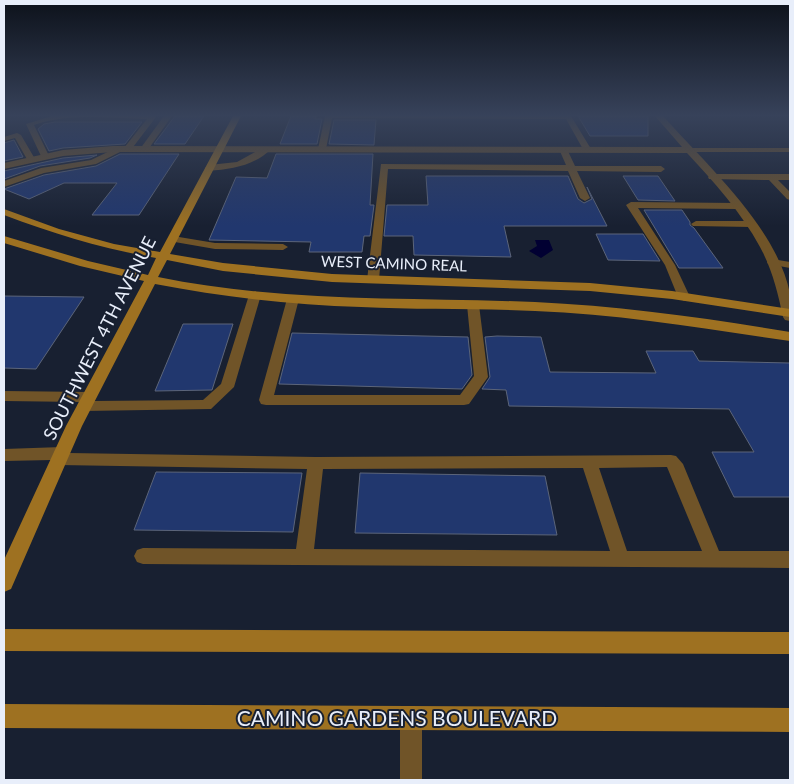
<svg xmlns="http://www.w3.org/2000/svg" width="794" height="784" viewBox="0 0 794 784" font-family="Lato,sans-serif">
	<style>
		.water { fill: #010032 }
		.building { fill: #21376e; stroke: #5c657a }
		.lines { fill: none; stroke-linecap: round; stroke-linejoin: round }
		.lane { fill: #705428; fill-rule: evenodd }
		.street { fill: #705428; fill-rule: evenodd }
		.secondary { fill: #9e7121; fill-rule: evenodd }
		.labels { text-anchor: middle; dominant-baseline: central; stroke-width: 4; stroke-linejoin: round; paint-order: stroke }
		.far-street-label { font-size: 15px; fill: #e8eefa; stroke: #182031 }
		.street-label { font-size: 18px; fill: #e8eefa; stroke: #182031 }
		.near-street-label { font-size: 21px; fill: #e8eefa; stroke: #182031 }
	</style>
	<rect width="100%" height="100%" fill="#182031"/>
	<path class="water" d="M535,240H549L553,250L541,258L529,251L537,246Z"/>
	<g class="building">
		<path d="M175,116H204L185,144H154Z"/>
		<path d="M291,116H316L315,119H322L317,144H280Z"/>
		<path d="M578,116H648V136H590Z"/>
		<path d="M334,120H376L374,145L329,144Z"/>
		<path d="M55,122H142L125,144L63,148L49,151L38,129L44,124Z"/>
		<path d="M14,140L23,157L4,161V143Z"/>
		<path d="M120,154H179L139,215H92L117,183H64L29,199L4,189L44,175L96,166Z"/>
		<path d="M276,154H373L370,205H374L370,236H364L362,252H309L311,242L209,240L236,177L267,178Z"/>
		<path d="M97,155L90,158L40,166L4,179V171L63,158Z"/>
		<path d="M426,176H568L578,199L584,203L592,199L587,187L607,226H504L511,257L414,255L413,236H384L387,205H428Z"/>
		<path d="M623,176H658L675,201L638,200Z"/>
		<path d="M644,210H682L690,222V225L694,228L723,268H679Z"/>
		<path d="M596,234H643L660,261L608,260Z"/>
		<path d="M4,296L84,297L36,369L4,368Z"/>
		<path d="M183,324H233L212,390L155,391Z"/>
		<path d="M292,333L468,337L472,375L462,389L279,384Z"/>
		<path d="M497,336L541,337L550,372L656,373L646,351H693L699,361L790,363V497H734L712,452H754L729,409L509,406L506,390L482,389L490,377L485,337Z"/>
		<path d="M156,472L302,473L293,532L134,530Z"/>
		<path d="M360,473L545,476L557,535L355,533Z"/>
	</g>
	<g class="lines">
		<g class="lane">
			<path d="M52,116H155L156,117L130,151L124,150L96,164L44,173L4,187V181L41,168L91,160L118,147L124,148L147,119C110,118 69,113 34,125L49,156L45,158L41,156L26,124Z"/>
			<path d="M164,116H172L147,151H141L140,149Z"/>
			<path d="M325,116H571L591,149L584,151L566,119L332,118L326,149L322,151L318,149Z"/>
			<path d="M17,133L21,135L35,159L34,161H28L15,138L4,141V137Z"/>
			<path d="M264,147L271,149C254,166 232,169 209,171L205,168L209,165L237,162Z"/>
			<path d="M560,147H566L575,166H661L665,169L661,172L577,171L590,198L585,201L580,198L568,171L388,169L379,280L377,282H369L367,280L381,164L566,165L559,149Z"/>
			<rect x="685" y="148" width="105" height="4"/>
			<path d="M712,174H790V180H778L790,192V200L787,199L769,180L709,179L708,177Z"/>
			<path d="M631,202L737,203L742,206L737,209L638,208L675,265L690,297L688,300L684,301L678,297L665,265L626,205Z"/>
			<path d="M696,221H751L756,224L751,227L693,226L691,224Z"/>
			<path d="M173,236L215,243L283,244L288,247L283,250L215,249L169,241V237Z"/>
			<path d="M772,259L790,262V268L768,264L767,262L768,260Z"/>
			<path d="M255,291L261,295L234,387L211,409L84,411L79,410L77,406L79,402L4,401V391L89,392L94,393L96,397L94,401L203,400L221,384L249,295Z"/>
			<path d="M293,295L299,299L274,395H460L474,376L467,305L473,301L479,305L488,377L469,404L464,405H266L261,404L259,400L287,299Z"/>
			<path d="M62,447L67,449L69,453L316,457L671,455L676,456L683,464L719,551H790V568L143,564L137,562L134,556L137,550L143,548L296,549L307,469L59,465L54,463L52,460L4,461V449ZM667,467L702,551H627L599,468ZM583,468L610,551L314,549L323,469Z"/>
			<path d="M411,706L419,709L422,717V780H400V717L403,709Z"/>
		</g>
		<path class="street" d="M655,116H663C706,164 778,229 790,294C792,303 790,313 790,321L785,320L783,317C778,293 772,269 760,247C741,212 714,182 687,153L113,152L63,156L4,169V163L63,150L113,146L682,147Z"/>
		<g class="secondary">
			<path d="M233,116H241L170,254L223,263L332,274L590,283L672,291L790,309V317L672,299L590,291L332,282L223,271L167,260L158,277C285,303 407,297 535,302C621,306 706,318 790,332V341C705,329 621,314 535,311C477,308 419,310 361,307C292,305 223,297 155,284L82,426L11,589L4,592V560L66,426L144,281L80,266L4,243V236L88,261L148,275L156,258C104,249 54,234 4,215V209L59,229L114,244L160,252Z"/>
			<path d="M4,629L790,632V654L4,651Z"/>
			<path d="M4,704L790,708V732L4,728Z"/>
		</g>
	</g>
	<linearGradient id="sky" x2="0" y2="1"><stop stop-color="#0d121b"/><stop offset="0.51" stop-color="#37425a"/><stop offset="1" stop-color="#37425a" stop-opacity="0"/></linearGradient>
	<rect width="794" height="226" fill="url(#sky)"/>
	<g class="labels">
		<g class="far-street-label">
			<text transform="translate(394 263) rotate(2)">WEST CAMINO REAL</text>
		</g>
		<g class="street-label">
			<text transform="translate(99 338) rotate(-63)">SOUTHWEST 4TH AVENUE</text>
		</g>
		<g class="near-street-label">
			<text x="397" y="717">CAMINO GARDENS BOULEVARD</text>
		</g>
	</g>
	<rect width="794" height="784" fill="none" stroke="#e8eefa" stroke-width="10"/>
</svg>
